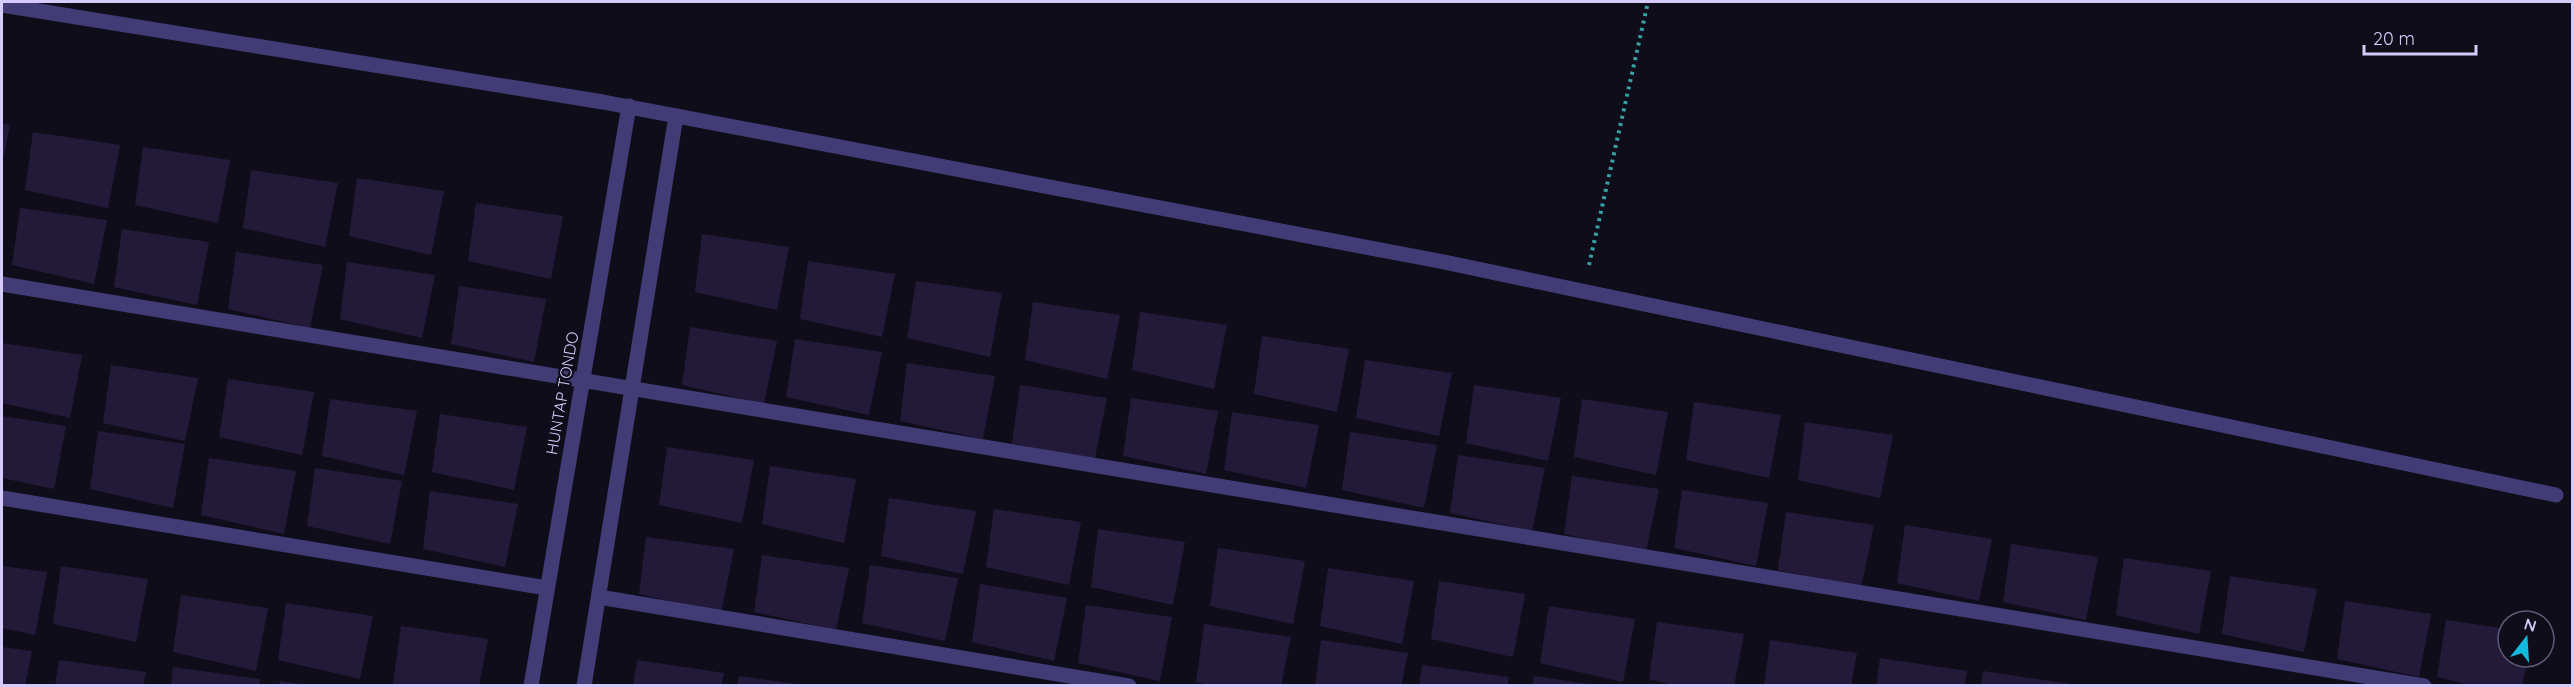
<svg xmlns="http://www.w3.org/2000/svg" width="2574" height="687" viewBox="0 0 2574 687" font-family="Quicksand,sans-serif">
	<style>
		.building { fill: #231a3a }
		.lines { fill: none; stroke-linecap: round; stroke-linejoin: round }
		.path { stroke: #37a1a3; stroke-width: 4; stroke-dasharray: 3 4.5; stroke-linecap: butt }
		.minor { stroke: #423c76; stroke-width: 15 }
		.labels { text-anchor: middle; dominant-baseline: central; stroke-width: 4.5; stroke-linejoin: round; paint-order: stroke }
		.street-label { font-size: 16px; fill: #d4cbfa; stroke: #100d1b }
	</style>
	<rect width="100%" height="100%" fill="#100d1b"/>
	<g class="building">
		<path d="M2,124L10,125L3,159H2Z"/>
		<path d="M33,132L120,145L108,208L25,190Z"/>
		<path d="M143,147L230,160L218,223L135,205Z"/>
		<path d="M251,170L338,183L325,247L243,228Z"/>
		<path d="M357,178L444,191L431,255L349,236Z"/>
		<path d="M476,203L563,216L551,279L468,261Z"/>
		<path d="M20,208L107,220L94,284L12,265Z"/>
		<path d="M122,229L209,242L197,305L114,287Z"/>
		<path d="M702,234L789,247L777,310L695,292Z"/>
		<path d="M236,252L323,265L310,328L228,309Z"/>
		<path d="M808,261L895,274L882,337L800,319Z"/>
		<path d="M347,262L435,275L422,338L340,319Z"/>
		<path d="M916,281L1002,293L990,357L907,338Z"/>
		<path d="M459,286L546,299L534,362L451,344Z"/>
		<path d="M1033,302L1120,315L1107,379L1025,360Z"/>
		<path d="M1140,312L1227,325L1214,389L1132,370Z"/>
		<path d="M690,327L777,341L764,404L682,385Z"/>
		<path d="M1262,336L1349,349L1337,412L1254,394Z"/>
		<path d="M795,339L882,352L869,415L786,397Z"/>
		<path d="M2,343L82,355L70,418L2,403Z"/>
		<path d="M1365,360L1452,373L1439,436L1356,418Z"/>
		<path d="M907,363L995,376L983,439L900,421Z"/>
		<path d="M111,365L198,378L185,441L103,423Z"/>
		<path d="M228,379L314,392L302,455L219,437Z"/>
		<path d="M1020,385L1107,398L1094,462L1012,443Z"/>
		<path d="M1474,385L1561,398L1548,461L1466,443Z"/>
		<path d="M1131,398L1218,411L1206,474L1123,456Z"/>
		<path d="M330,399L417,411L404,475L322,456Z"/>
		<path d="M1582,399L1668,412L1656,475L1574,457Z"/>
		<path d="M1694,402L1781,415L1769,478L1686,460Z"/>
		<path d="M1232,412L1319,425L1306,488L1224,470Z"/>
		<path d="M440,414L527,427L514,490L432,472Z"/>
		<path d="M2,416L66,426L54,489L2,478Z"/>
		<path d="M1805,422L1893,435L1880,498L1798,480Z"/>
		<path d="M98,431L185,444L173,508L90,489Z"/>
		<path d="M1350,432L1437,445L1424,508L1342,490Z"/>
		<path d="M667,447L754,460L742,523L659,505Z"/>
		<path d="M1458,455L1545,468L1532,531L1450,513Z"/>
		<path d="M209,458L296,471L284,534L201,515Z"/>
		<path d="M770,466L856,479L844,543L762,524Z"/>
		<path d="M315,468L402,481L390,544L307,526Z"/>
		<path d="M1572,476L1659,489L1646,552L1564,534Z"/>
		<path d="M1682,490L1768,503L1756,566L1674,548Z"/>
		<path d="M430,491L518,504L505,567L423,549Z"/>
		<path d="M889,498L976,511L963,574L881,556Z"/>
		<path d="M994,509L1081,522L1069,585L986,567Z"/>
		<path d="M1786,512L1874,525L1861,588L1778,570Z"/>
		<path d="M1905,525L1992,539L1979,601L1897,583Z"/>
		<path d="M1098,529L1185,542L1173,605L1091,587Z"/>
		<path d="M646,537L734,549L721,613L639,594Z"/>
		<path d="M2011,544L2098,557L2086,620L2003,602Z"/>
		<path d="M1218,548L1305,561L1293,624L1210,606Z"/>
		<path d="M762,555L849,568L836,630L754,612Z"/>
		<path d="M2124,558L2211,571L2199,634L2116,615Z"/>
		<path d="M870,565L958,578L945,641L862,623Z"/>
		<path d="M2,566L47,572L35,635L2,628Z"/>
		<path d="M61,566L148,579L136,642L53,624Z"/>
		<path d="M1328,568L1414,581L1402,644L1320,626Z"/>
		<path d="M2230,576L2317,589L2304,652L2222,634Z"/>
		<path d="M1439,581L1525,594L1513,657L1431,639Z"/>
		<path d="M980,584L1067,598L1054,661L972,642Z"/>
		<path d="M181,595L268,608L256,671L173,652Z"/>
		<path d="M2345,601L2431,614L2419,677L2337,659Z"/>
		<path d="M286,603L373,616L360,679L278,660Z"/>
		<path d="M1086,605L1172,617L1160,681L1078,663Z"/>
		<path d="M1549,606L1635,619L1623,682L1540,663Z"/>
		<path d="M2446,620L2508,629V657H2528L2522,686H2474L2437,677Z"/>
		<path d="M1657,622L1744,634L1734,686H1677L1649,679Z"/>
		<path d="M1204,624L1291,637L1281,686H1214L1196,682Z"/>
		<path d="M401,626L488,639L479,686L393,684Z"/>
		<path d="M1321,640L1408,653L1401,686H1315Z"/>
		<path d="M1770,640L1857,653L1851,686H1764Z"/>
		<path d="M2,647L32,651L25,686H2Z"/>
		<path d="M1880,658L1967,671L1964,686H1876Z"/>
		<path d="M59,660L146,672L143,686H55Z"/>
		<path d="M637,660L724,673L721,686H633Z"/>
		<path d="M1422,665L1509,677L1507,686H1419Z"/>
		<path d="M173,667L260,679L259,686H171Z"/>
		<path d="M1983,671L2071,684V686H1981Z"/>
		<path d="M739,676L795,684V686H737Z"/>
		<path d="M1534,676L1588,684L1587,686H1532Z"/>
		<path d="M280,681L300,684V686H279Z"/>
	</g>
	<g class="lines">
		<path class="path" d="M1589,265L1648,2"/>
		<g class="minor">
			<path d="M2,5L603,102L1439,261L2556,495"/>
			<path d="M2,284L2424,686"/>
			<path d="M2,498L547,588"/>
			<path d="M599,597L1129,686"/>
			<path d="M531,686L629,106"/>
			<path d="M584,686L676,116"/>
		</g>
	</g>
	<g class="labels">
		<g class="street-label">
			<text transform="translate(562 393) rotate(-80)">HUNTAP TONDO</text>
		</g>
	</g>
	<rect width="2574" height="687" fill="none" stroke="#d4cbfa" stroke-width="6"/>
	<g transform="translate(2526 639) rotate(17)"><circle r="28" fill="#100d1b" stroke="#5e5974" stroke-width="1.5"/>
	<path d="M0-4.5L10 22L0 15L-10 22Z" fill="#13bade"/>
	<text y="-9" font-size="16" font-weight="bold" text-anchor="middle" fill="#d4cbfa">N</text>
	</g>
	<path d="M2364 45v9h112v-9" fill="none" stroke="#d4cbfa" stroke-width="3"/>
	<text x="2373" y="45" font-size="18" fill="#d4cbfa" stroke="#100d1b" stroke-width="4.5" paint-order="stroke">20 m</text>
</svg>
